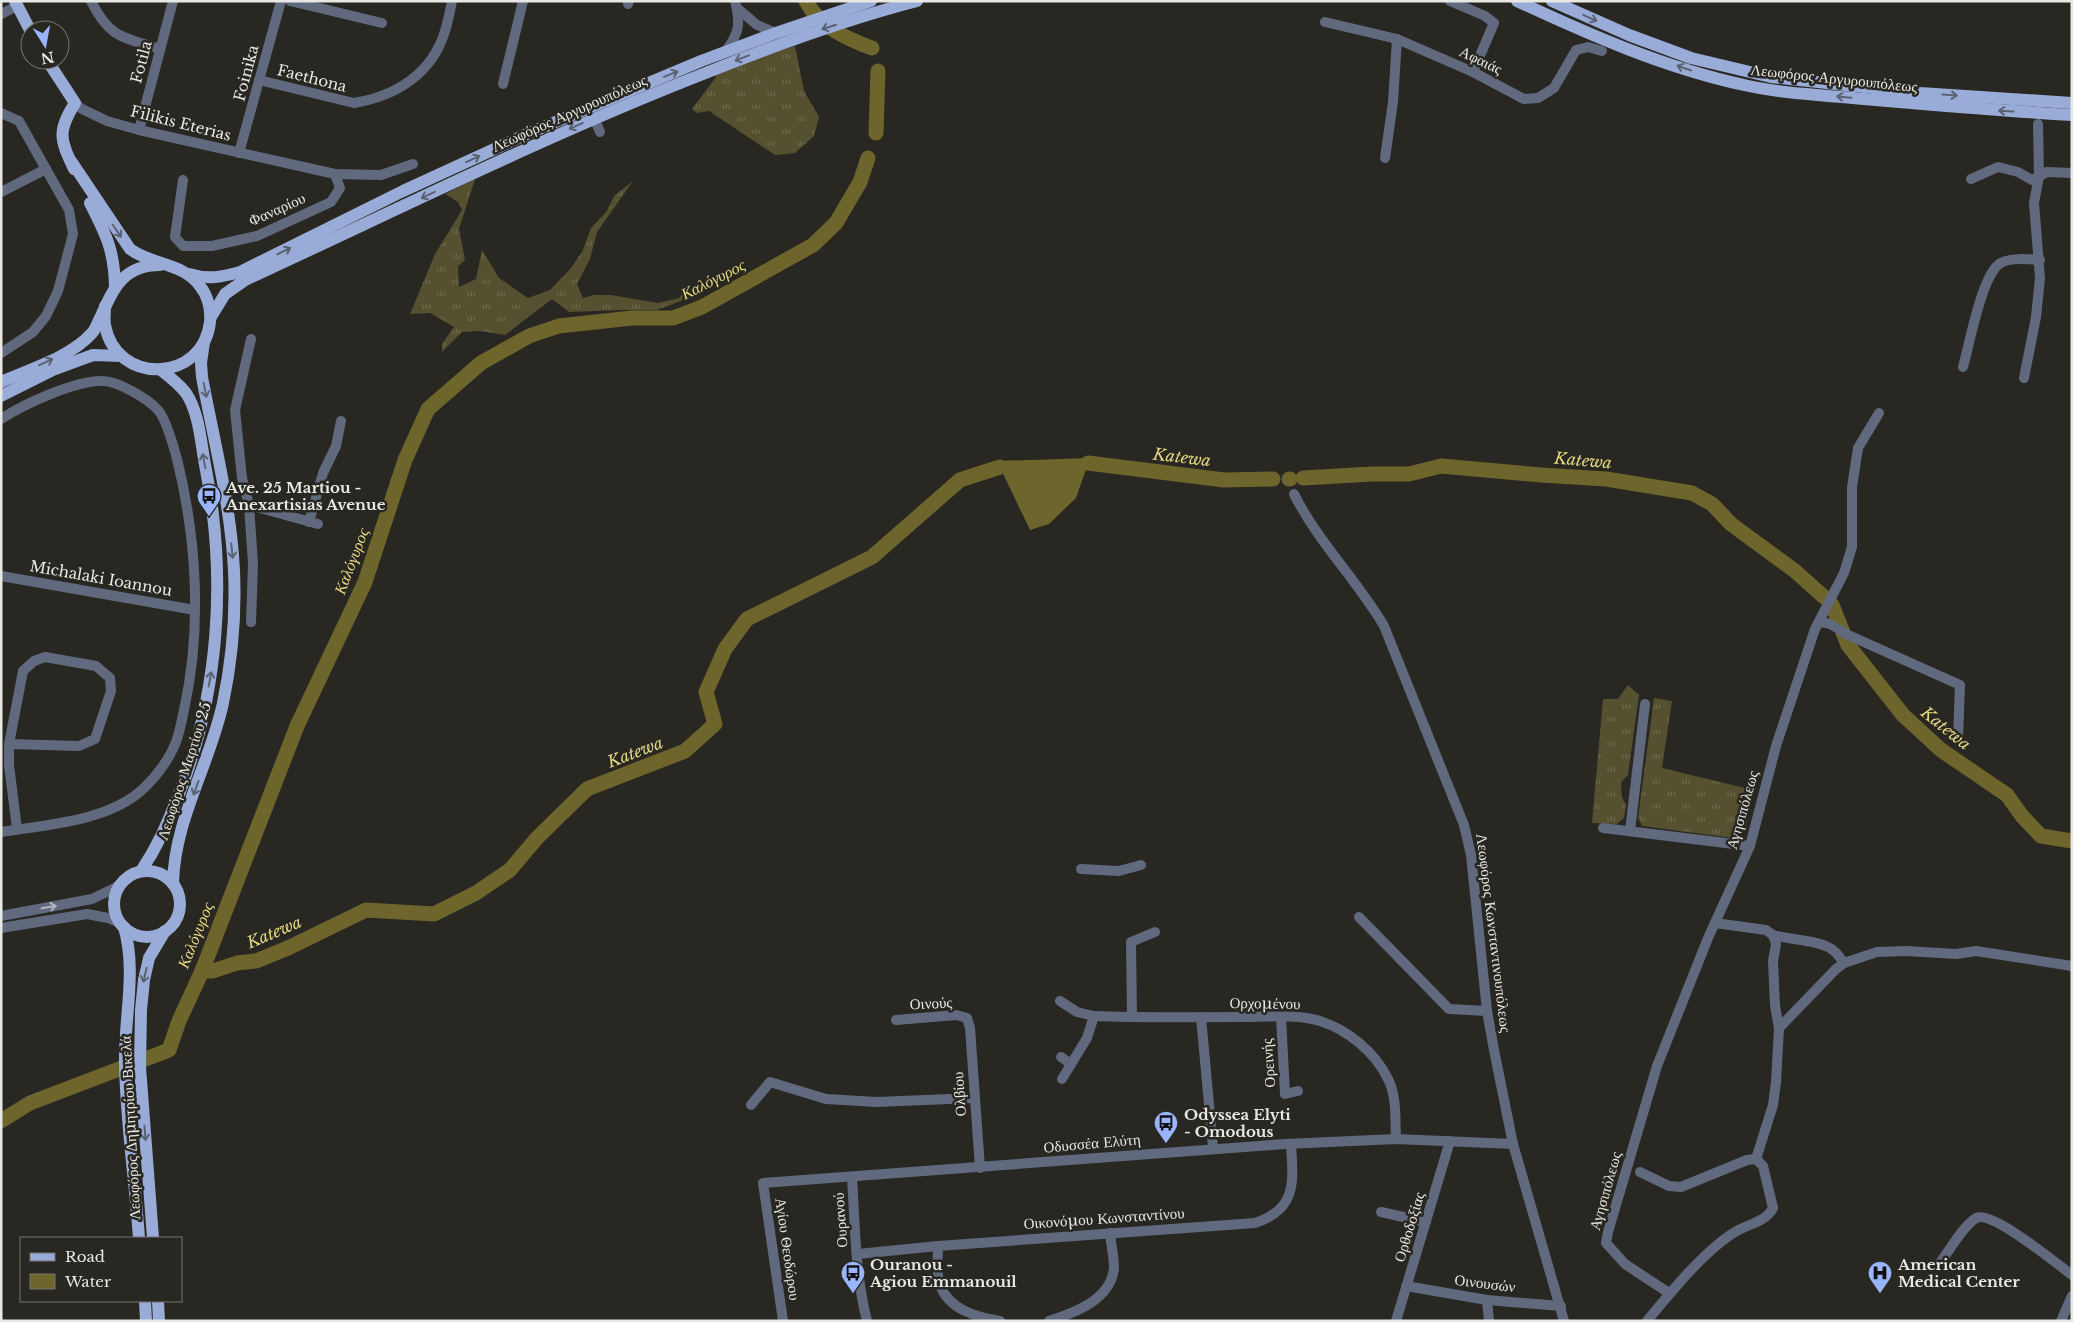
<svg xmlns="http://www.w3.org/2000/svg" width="2073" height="1322" viewBox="0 0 2073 1322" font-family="'Libre Baskerville',serif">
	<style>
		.grass { fill: url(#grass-tufts) }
		.water { fill: #6e652c }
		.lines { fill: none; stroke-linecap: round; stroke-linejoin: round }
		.river { stroke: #6e652c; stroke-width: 15 }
		.minor { stroke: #60697e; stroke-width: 10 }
		.major { stroke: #99abd7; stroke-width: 12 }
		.oneway { stroke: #5b6273 }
		.oneway2 { stroke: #b2b5bb }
		.labels { text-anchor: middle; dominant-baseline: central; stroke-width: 5; stroke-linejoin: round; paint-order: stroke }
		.street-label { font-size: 15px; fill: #e8e8e4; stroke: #282721 }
		.poi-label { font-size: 15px; font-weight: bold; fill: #e8e8e4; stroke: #282721; text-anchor: start }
		.water-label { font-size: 16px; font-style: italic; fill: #e5d982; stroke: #282721 }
	</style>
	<defs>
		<pattern id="grass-tufts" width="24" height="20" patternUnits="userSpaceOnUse" patternTransform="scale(1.25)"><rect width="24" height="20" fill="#545030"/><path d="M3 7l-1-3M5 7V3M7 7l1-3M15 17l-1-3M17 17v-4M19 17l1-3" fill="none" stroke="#6d694e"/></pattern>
	</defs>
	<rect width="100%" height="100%" fill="#282721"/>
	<g class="grass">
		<path d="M795,46L804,91L819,117L814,136L795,153L775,155L709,111L697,113L692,109L716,77V75L751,60Z"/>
		<path d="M475,179L459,229L465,260L458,266L459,287L476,279L482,250L499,278L528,298L550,290L571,268L582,252L591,228L607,211L614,196L633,181L597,232L590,259L577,284L583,298L594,295H611L658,303L679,298L691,284L686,299L657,310H620L569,312L552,299L505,335L480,331L462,332L442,352V344L454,327L430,313L410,314L435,254L462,210L458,202L445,194Z"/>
		<path d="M1628,685L1639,695L1628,775L1621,782L1622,797L1626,805L1624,818L1617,824L1592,823L1603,699H1618Z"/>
		<path d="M1654,698L1672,701L1662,768L1749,789L1746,829L1733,838L1642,826L1638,818Z"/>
	</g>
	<path class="water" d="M1090,458L1076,498L1049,524L1030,530L997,461Z"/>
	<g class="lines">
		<g class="river">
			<path d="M806,1C819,26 847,39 872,48"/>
			<path d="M876,133L878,71"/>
			<path d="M1088,463L1224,480L1273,479"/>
			<path d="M1303,478L1372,474H1409L1441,466L1541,475L1606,479L1692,493L1712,504L1731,524L1795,571L1824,597"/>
			<path d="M1289,479H1290"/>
			<path d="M1832,605L1848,645L1903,715L1941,750L2007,795L2022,816L2041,836L2072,841"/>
			<path d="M202,971H213L237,963L256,961L288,948L366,910L434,914L476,893L510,870L537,838L587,789L685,751L715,724L706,692L725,649L747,619L872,557L960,480L1000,467"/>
			<path d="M1,1121L30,1103L169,1050L179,1021L202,971L297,726L365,582L405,460L428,409L481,363L529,336L559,326L632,318H673L702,307L813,245L836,223L860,182L868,158"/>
		</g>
		<g class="minor">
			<path d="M91,1C110,39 123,37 160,49"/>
			<path d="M290,1L382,23"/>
			<path d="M1450,1L1485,16L1494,23L1473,72"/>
			<path d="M628,4L629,1"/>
			<path d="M737,8L757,25L776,33"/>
			<path d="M1,14L17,6"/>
			<path d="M1325,22L1397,39L1473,72L1524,99L1538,98L1554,88L1576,50L1588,47L1602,51"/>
			<path d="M725,52C739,34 741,24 735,1"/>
			<path d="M259,80L354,103C396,96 432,74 445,31C448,22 450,11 452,1"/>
			<path d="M503,84L523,1"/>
			<path d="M75,103L82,109L107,121L139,130L335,174L381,175L413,164"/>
			<path d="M1,113L19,121L69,210L73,234L58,291L46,316L33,332L1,353"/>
			<path d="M594,118L600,132"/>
			<path d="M139,130L173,1"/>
			<path d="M239,153L281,1"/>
			<path d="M1385,158L1393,102L1397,39"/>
			<path d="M1971,179L1998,167L2018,172L2032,180L2047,172L2072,173"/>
			<path d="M183,180L175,237L183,246H212L257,236L331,202L340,188L335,174"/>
			<path d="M1,192L46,169"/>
			<path d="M251,339L235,410L242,478L249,505L253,564L251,622"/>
			<path d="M1963,367C1970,342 1981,280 1998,265C2006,257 2029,259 2040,260"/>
			<path d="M2024,378L2036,317L2040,278L2034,203L2039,176L2038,124"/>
			<path d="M1,419C24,404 76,380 103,381C118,381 148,399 158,410C166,419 174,448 177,459C197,540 202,629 184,710C182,719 180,730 177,739C171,757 157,776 143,789C109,821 46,825 1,832"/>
			<path d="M1294,494C1318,542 1357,580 1384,626L1464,825L1471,855L1487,1011L1494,1050L1513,1144L1564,1321"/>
			<path d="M249,505L318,524"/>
			<path d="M309,522L323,473L336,446L341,421"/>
			<path d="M1,576L195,610"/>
			<path d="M1818,623C1828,620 1838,629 1846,634L1960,685L1958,739"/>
			<path d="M9,744L79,746L95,739L111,691L110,678L96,666L45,657L34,661L23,671L9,744V765L17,829"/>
			<path d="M1603,828L1750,846"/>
			<path d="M1630,831L1645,704"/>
			<path d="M1081,869L1119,871L1141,865"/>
			<path d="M1,916L92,899L119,886"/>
			<path d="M1359,917L1449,1009L1487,1011"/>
			<path d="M1715,923L1766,930L1773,935L1776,944L1773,961L1775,1006L1779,1028L1776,1082L1773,1105L1756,1159"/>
			<path d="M1,928L87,914L108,918L120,923"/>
			<path d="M1773,935C1790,940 1822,940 1834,951C1838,954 1841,959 1844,963"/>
			<path d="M1060,1001L1077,1012L1094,1016C1143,1018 1191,1017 1240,1017C1262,1017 1298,1014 1320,1021C1348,1030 1375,1052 1388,1079C1397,1096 1395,1120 1396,1139"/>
			<path d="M1132,1017L1131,942L1155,932"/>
			<path d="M1201,1017L1213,1148"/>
			<path d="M1281,1017L1285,1094L1298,1091"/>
			<path d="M896,1020L956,1015L967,1018L970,1028L980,1168"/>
			<path d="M1779,1028L1836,969L1844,963L1877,952L1906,951L1956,954L1976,951L2072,966"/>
			<path d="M1061,1057L1071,1064"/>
			<path d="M1062,1079L1087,1038L1094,1016"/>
			<path d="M751,1105L770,1082L826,1099L877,1102L974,1098"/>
			<path d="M1640,1172L1669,1186L1681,1187L1747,1160L1756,1159L1763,1166L1773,1208C1766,1222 1748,1224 1735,1232C1705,1250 1670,1293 1647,1321"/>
			<path d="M852,1177C855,1224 855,1274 867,1321"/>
			<path d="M1381,1212L1426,1222"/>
			<path d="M938,1246C938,1257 936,1274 940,1285C949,1310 977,1317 1000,1321"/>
			<path d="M858,1254L938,1246L1255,1223C1298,1209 1293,1181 1291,1144"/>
			<path d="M1940,1263C1949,1251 1963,1226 1976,1218C1992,1210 2057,1264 2072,1275"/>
			<path d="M1406,1286L1487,1300L1561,1306"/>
			<path d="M1669,1293L1625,1264L1606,1243L1608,1232L1657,1066L1708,938L1750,846L1776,746L1815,629L1844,573L1852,547V487L1858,448L1879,413"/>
			<path d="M1487,1300L1489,1321"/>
			<path d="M783,1321L763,1183L1285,1144L1396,1139L1513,1144"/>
			<path d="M1049,1321C1074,1313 1111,1300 1114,1268C1114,1257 1111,1244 1110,1233"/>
			<path d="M1396,1321L1450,1141"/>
			<path d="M2061,1321L2072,1296"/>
		</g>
		<g class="major">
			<path d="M15,1L30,30"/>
			<path d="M1517,1C1590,35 1665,68 1744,85C1783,94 1824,95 1864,99C1933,105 2002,111 2072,115"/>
			<path d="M1552,1L1629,35L1691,58L1771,77L1920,93L2072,103"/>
			<path d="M47,60L75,103C57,132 60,139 74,169"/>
			<path d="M71,161L130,249C151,265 184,263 200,286C208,296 211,310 210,322C203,383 116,386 105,325C104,319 105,312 105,306"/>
			<path d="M90,203C106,235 114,249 115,286"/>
			<path d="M189,274C208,280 221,277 240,272L403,191L527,134L701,61L776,33L871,1"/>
			<path d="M211,317L225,294L245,280C397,210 547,135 703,74C773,46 843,20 917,1"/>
			<path d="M1,382C30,369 71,357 92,333C96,329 98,321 101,316C114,287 124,265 160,265"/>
			<path d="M1,396L55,369L93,355L121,356"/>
			<path d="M141,871C158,846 166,826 178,797C219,694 227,579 206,470C201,446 200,414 186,393C179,384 170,377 161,370"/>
			<circle cx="147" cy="904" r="33"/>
			<path d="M173,884C174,820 210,764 223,703C232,660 236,615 234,571C231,506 214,441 202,377L201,363L204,342"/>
			<path d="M124,927C137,971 124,1018 125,1063C126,1122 135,1180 139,1238"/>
			<path d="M153,1238L140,1067L141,1010L144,980L149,958L165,931"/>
			<path d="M145,1301L146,1321"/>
			<path d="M158,1301L159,1321"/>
		</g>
	</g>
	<defs><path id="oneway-shaft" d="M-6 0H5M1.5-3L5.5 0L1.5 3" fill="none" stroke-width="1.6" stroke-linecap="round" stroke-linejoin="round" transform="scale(1.25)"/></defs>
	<g class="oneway">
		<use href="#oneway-shaft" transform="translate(1590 18) rotate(24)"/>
		<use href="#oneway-shaft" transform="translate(829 27) rotate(162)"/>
		<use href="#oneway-shaft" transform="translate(742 58) rotate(159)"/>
		<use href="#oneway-shaft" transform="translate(1684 68) rotate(-161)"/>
		<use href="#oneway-shaft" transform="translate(671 74) rotate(-22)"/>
		<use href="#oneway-shaft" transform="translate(1950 95) rotate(4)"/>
		<use href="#oneway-shaft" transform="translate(1844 97) rotate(-175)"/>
		<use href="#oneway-shaft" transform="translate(2006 111) rotate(-177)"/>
		<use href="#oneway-shaft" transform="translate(576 126) rotate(156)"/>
		<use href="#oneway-shaft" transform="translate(473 159) rotate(-25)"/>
		<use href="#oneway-shaft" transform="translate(428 195) rotate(155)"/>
		<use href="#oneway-shaft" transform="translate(117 231) rotate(56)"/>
		<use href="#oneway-shaft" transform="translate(284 251) rotate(-26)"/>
		<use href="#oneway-shaft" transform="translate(46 362) rotate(-25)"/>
		<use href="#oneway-shaft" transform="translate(205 390) rotate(79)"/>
		<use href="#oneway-shaft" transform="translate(204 461) rotate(-101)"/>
		<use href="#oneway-shaft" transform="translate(232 551) rotate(84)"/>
		<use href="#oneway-shaft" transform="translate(210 679) rotate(-80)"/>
		<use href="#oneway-shaft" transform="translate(196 788) rotate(110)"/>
		<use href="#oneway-shaft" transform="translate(145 975) rotate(103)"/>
		<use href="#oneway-shaft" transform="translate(145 1133) rotate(86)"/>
	</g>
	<use class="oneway2" href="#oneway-shaft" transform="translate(49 907) rotate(-10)"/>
	<defs>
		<symbol id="bus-pin" viewBox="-11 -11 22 30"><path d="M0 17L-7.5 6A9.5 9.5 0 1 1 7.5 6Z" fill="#99b5fd" stroke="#282721"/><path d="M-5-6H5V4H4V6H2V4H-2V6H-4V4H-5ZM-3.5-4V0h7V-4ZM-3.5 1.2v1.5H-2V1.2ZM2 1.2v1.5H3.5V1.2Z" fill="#111"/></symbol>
		<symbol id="hospital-pin" viewBox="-11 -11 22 30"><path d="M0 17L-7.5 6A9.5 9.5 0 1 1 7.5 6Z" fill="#99b5fd" stroke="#282721"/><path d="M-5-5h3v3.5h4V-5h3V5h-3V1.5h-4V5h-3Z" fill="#111"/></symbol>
	</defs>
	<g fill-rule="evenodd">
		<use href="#bus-pin" x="195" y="482" width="28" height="38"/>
		<use href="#bus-pin" x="1152" y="1109" width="28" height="38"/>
		<use href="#bus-pin" x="839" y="1259" width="28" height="38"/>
		<use href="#hospital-pin" x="1866" y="1259" width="28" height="38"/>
	</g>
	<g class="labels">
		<g class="street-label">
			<text transform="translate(1481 60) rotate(26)">Αφαιάς</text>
			<text transform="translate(141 62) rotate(-75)">Fotila</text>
			<text transform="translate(246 73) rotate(-75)">Foinika</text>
			<text transform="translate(312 78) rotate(14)">Faethona</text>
			<text transform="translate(1834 78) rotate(6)">Λεωφόρος Αργυρουπόλεως</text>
			<text transform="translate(569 113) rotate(-24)">Λεωφόρος Αργυρουπόλεως</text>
			<text transform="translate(181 123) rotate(14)">Filikis Eterias</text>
			<text transform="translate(277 209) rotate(-24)">Φαναρίου</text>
			<text transform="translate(101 578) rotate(10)">Michalaki Ioannou</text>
			<text transform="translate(184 771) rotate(-72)">Λεωφόρος Μαρτίου 25</text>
			<text transform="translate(1742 810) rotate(-74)">Αγησιπόλεως</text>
			<text transform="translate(1494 933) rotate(83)">Λεωφόρος Κωνσταντινουπόλεως</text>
			<text transform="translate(931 1003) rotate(-3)">Οινούς</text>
			<text transform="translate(1265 1003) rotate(1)">Ορχομένου</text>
			<text transform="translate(1268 1063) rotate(-94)">Ορεινής</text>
			<text transform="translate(959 1094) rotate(-94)">Ολβίου</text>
			<text transform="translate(130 1128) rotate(-93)">Λεωφόρος Δημητρίου Βικελά</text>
			<text transform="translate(1092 1143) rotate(-5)">Οδυσσέα Ελύτη</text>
			<text transform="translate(1605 1191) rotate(-74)">Αγησιπόλεως</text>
			<text transform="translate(1104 1218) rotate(-4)">Οικονόμου Κωνσταντίνου</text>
			<text transform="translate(840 1220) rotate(-94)">Ουρανού</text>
			<text transform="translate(1409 1227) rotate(-73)">Ορθοδοξίας</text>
			<text transform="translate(788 1249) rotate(82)">Αγίου Θεοδώρου</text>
			<text transform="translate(1485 1283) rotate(7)">Οινουσών</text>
		</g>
		<g class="poi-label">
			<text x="226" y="487">Ave. 25 Martiou -<tspan x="226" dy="17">Anexartisias Avenue</tspan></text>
			<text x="1184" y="1114">Odyssea Elyti<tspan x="1184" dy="17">- Omodous</tspan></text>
			<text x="870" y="1264">Ouranou -<tspan x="870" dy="17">Agiou Emmanouil</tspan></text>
			<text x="1898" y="1264">American<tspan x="1898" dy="17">Medical Center</tspan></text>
		</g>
		<g class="water-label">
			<text transform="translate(713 279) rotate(-27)">Καλόγυρος</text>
			<text transform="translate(1182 457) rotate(7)">Katewa</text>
			<text transform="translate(1583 460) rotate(5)">Katewa</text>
			<text transform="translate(351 561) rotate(-69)">Καλόγυρος</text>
			<text transform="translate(1946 728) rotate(39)">Katewa</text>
			<text transform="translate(635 752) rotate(-21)">Katewa</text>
			<text transform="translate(274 932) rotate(-23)">Katewa</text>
			<text transform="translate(195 935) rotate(-68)">Καλόγυρος</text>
		</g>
	</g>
	<rect width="2073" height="1322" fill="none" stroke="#e8e8e4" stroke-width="5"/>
	<rect x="20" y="1237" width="162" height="65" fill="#282721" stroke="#75746f"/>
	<rect x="30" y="1253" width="25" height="8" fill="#99abd7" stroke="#75746f"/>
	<text x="65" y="1262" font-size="15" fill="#e8e8e4">Road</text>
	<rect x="30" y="1274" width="25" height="15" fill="#6e652c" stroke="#75746f"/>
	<text x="65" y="1287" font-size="15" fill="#e8e8e4">Water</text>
	<g transform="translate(45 45) rotate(169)"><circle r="24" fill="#282721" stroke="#75746f"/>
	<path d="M0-4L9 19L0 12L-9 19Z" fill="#99b5fd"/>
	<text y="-8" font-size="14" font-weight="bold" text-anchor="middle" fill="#e8e8e4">N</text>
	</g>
</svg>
